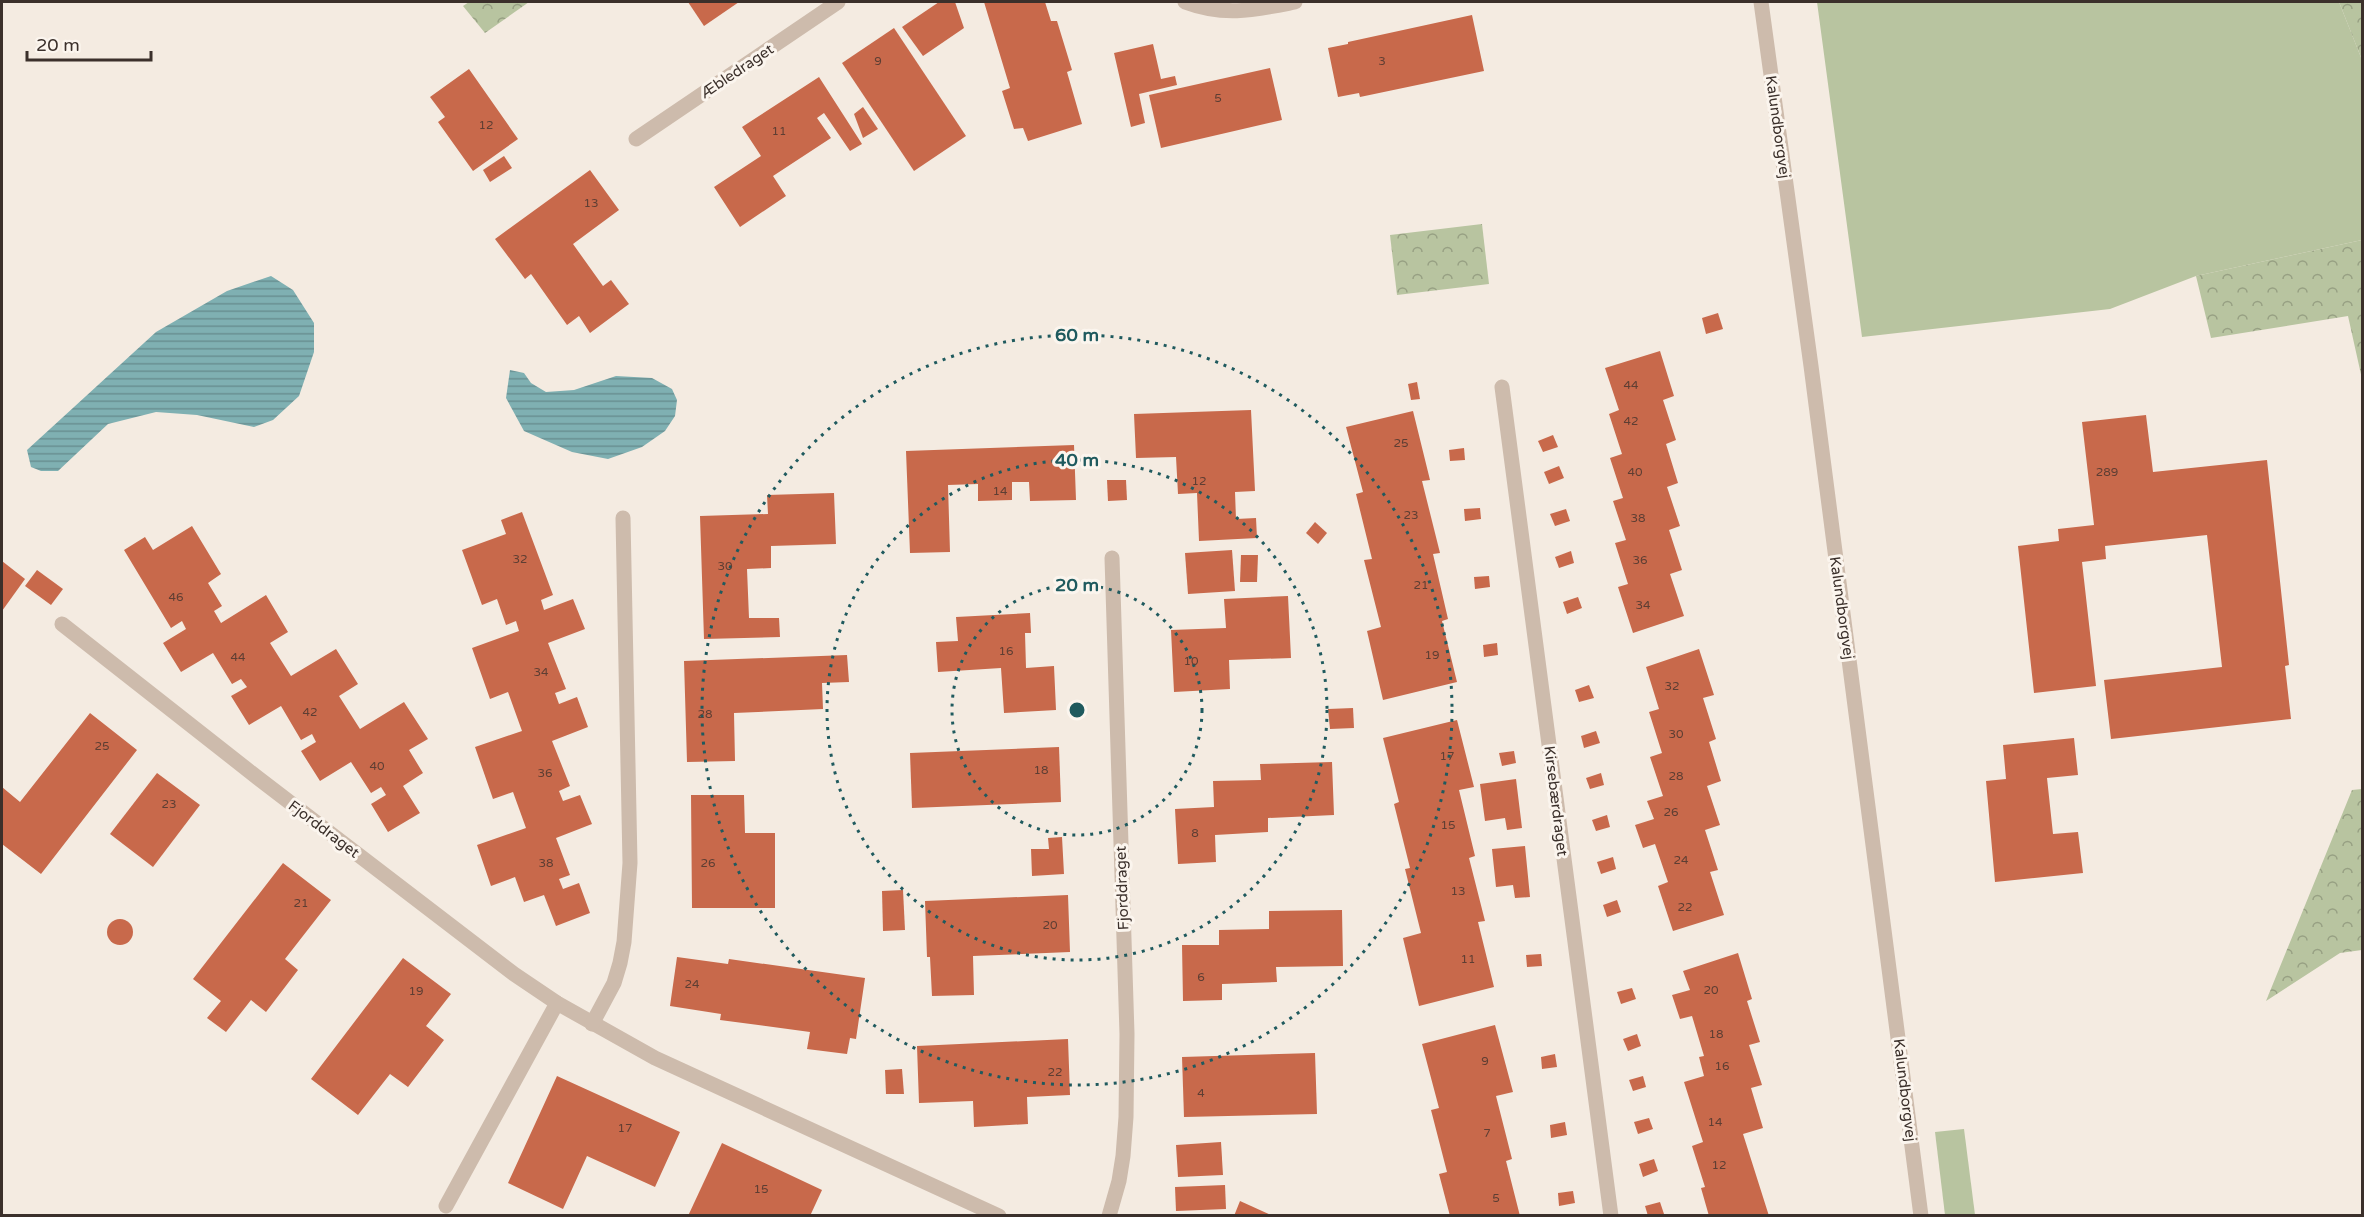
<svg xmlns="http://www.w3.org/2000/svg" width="2364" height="1217" viewBox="0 0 2364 1217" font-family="'Varela Round',sans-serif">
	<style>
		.green { fill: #b8c4a0 }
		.forest { fill: url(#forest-crowns) }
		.water { fill: url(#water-rules) }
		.building { fill: #c8694b }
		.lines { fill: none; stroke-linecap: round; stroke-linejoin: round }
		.service { stroke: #cdbbac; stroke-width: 15 }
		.minor { stroke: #cdbbac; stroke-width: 15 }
		.tertiary { stroke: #cdbbac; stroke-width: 15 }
		.ring { fill: none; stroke: #1f5a5e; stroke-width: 3; stroke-dasharray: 3 6 }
		.labels { text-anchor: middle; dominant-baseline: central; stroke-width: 6; stroke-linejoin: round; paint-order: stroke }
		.number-label { font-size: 12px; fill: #5e3e33 }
		.street-label { font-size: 15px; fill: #3b302b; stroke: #fbf5ee }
		.centre { fill: #1f5a5e; stroke: #fbf5ee; stroke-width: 3 }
		.ring-label { font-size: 18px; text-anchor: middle; font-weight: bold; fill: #1f5a5e; stroke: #fbf5ee; stroke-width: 6; stroke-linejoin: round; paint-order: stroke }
	</style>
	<defs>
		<pattern id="forest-crowns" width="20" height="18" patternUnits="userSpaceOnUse" patternTransform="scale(1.5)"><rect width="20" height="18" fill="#b8c4a0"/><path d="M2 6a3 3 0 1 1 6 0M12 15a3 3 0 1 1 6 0" fill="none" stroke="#97a083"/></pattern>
		<pattern id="water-rules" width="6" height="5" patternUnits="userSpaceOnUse" patternTransform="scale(1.5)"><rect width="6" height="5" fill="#7fb0b2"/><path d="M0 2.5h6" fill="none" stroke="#699091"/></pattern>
	</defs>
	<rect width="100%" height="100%" fill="#f4ebe1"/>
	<g class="green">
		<path d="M1817,2H2339L2362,60V240L2196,276L2110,309L1862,337Z"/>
		<path d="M1964,1129L1975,1215H1945L1935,1132Z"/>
	</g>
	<g class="forest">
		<path d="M469,2H529L485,33L463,6Z"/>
		<path d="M2339,2H2362V60Z"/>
		<path d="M1482,224L1489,284L1397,295L1390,235Z"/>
		<path d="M2362,240V379L2348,316L2211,338L2196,276Z"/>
		<path d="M2362,789V950L2340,953L2266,1001L2352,790Z"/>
	</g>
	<g class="water">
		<path d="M271,276L293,290L314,323V352L299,396L273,420L254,427L197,415L156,412L108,424L58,471H41L31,467L27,450L156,332L227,291Z"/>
		<path d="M510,370L524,373L531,383L546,392L574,390L616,376L652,378L672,389L677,400L675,416L665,431L642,447L608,459L572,452L524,431L506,398Z"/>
	</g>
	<g class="building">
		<path d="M688,2H739L704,26Z"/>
		<path d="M939,2H955L964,28L923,56L902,27Z"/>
		<path d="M984,2H1045L1051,21H1057L1072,70L1067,72L1082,124L1028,141L1023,128L1014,129L1002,91L1010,88Z"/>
		<path d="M1472,15L1484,71L1360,97L1359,93L1338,97L1328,48L1348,44V42Z"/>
		<path d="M894,28L966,136L914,171L842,63Z"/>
		<path d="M1153,44L1161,79L1175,76L1177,85L1139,94L1145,123L1131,127L1114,53Z"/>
		<path d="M1270,68L1282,120L1161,148L1149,95Z"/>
		<path d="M469,69L518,139L473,171L438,122L445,117L430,97Z"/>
		<path d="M819,77L862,144L850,151L824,113L817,118L831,138L773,176L786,196L740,227L714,187L761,156L742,127Z"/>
		<path d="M863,107L878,129L863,138L854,114Z"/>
		<path d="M504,156L512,168L490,182L483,170Z"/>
		<path d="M590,170L619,210L573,244L603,286L611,280L629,304L590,333L579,316L567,325L531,274L525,279L495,239Z"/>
		<path d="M1718,313L1723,329L1706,334L1702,318Z"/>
		<path d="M1660,351L1674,396L1663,400L1676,440L1666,444L1678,483L1667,487L1680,526L1669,530L1682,570L1670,574L1684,616L1633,633L1618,587L1628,584L1615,543L1626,540L1613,501L1623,498L1610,458L1622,454L1609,414L1619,410L1605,368Z"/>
		<path d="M1417,382L1420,399L1411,400L1408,384Z"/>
		<path d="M1251,410L1255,491L1235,492L1236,519L1256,518L1257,538L1199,541L1197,493L1178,494L1176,457L1136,458L1134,414Z"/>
		<path d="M1413,411L1430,480L1422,481L1440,553L1433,554L1448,619L1442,621L1457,682L1383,700L1367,631L1381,627L1364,560L1372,559L1356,494L1363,492L1346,427Z"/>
		<path d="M2146,415L2153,472L2267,460L2289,665L2285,666L2291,719L2111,739L2104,680L2222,667L2207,535L2105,546L2106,559L2082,562L2096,686L2034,693L2018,546L2059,541L2058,529L2094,525L2082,422Z"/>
		<path d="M1553,435L1558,447L1543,452L1538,441Z"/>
		<path d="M1074,445L1076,500L1030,501L1029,482H1012V500L978,501V484L948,485L950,552L910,553L906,451Z"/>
		<path d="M1464,448L1465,460L1450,461L1449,450Z"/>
		<path d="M1559,466L1564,478L1549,484L1544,472Z"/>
		<path d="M1107,480H1126L1127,500L1108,501Z"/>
		<path d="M834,493L836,544L771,546V568L747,569L749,618H779L780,637L704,639L700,516L768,514L767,495Z"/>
		<path d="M1480,508L1481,519L1465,521L1464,509Z"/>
		<path d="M1566,509L1570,521L1555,526L1550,514Z"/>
		<path d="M522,512L553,595L541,600L544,610L573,599L585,629L548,643L566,689L555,693L559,704L577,697L588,727L552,741L570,786L559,791L563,801L580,795L592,824L556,838L570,875L559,879L563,889L579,883L590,913L556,926L544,895L524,902L515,877L491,886L477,845L526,828L513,792L493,799L475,747L522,731L508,692L490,699L472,648L519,631L516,621L506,625L497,599L482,605L462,550L506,534L501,520Z"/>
		<path d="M1315,522L1327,533L1318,544L1306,533Z"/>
		<path d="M192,526L221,574L208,583L222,606L214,611L221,623L266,595L288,632L270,643L291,676L336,649L358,684L339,696L360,729L404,702L428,739L409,750L423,773L403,786L420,813L388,832L371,804L386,795L381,787L371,793L351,762L320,781L301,751L316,742L312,734L301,740L281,706L249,725L231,696L247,687L241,679L232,684L213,653L181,672L163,643L186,629L182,621L171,628L124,550L145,537L153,550Z"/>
		<path d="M1232,550L1235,591L1188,594L1185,553Z"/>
		<path d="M1571,551L1574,563L1559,568L1555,557Z"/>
		<path d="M1241,555H1258L1257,582H1240Z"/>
		<path d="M2,561L25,579L2,611Z"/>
		<path d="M37,570L63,589L51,605L25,586Z"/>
		<path d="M1489,576L1490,587L1475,589L1474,577Z"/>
		<path d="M1288,596L1291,658L1229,660L1230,689L1174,692L1171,630L1226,628L1224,599Z"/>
		<path d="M1578,597L1582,608L1567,614L1563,602Z"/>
		<path d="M1030,613L1031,633H1025L1026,668L1054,666L1056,710L1004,713L1001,668L938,672L936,642L958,641L956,617Z"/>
		<path d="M1497,643L1498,655L1484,657L1483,645Z"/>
		<path d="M1699,649L1714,695L1703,698L1716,739L1709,742L1721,781L1707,786L1720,825L1705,830L1718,870L1710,872L1724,915L1673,931L1658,886L1668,882L1655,844L1643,848L1635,825L1654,819L1647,801L1663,796L1650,757L1662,753L1649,712L1659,709L1646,667Z"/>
		<path d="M847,655L849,682L822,683L823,709L734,713L735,761L687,762L684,661Z"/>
		<path d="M1589,685L1594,698L1579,702L1575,690Z"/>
		<path d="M1353,708L1354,728L1330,729L1328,709Z"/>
		<path d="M90,713L137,750L41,874L2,844V787L20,802Z"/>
		<path d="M1457,720L1474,787L1459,790L1475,856L1469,858L1485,921L1478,922L1494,987L1419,1006L1403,938L1421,933L1405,869L1410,868L1394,804L1399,802L1383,738Z"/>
		<path d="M1596,731L1600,743L1584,748L1581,736Z"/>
		<path d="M2074,738L2078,775L2047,778L2053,834L2078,832L2083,873L1995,882L1986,781L2006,779L2003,745Z"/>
		<path d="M1059,747L1061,802L912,808L910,753Z"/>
		<path d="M1514,751L1516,763L1502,766L1499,753Z"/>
		<path d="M1332,762L1334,815L1268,818V832L1215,835L1216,862L1178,864L1175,809L1214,807L1213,781L1261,780L1260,764Z"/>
		<path d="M157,773L200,805L153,867L110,834Z"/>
		<path d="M1601,773L1604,785L1590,789L1586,778Z"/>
		<path d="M1516,779L1522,828L1507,830L1505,818L1485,821L1480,784Z"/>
		<path d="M691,795H744L745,833H775V908H692Z"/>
		<path d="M1607,815L1610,827L1596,831L1592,820Z"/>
		<path d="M1062,837L1064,874L1032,876L1031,849H1049L1048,838Z"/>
		<path d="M1525,846L1530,897L1515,898L1513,885L1496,887L1492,849Z"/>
		<path d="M1613,857L1616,869L1601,874L1597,862Z"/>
		<path d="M283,863L331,900L285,959L298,970L266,1012L251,1000L226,1032L207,1018L221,1001L193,979Z"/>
		<path d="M903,890L905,930L883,931L882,891Z"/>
		<path d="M1068,895L1070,952L973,956L974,995L932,996L930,957H927L925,901Z"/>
		<path d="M1617,900L1621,912L1607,917L1603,905Z"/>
		<path d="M1342,910L1343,966L1276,967L1277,982L1222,984V1000L1183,1001L1182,945H1219V930L1269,929V911Z"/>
		<circle cx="120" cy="932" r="13"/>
		<path d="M1738,953L1752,999L1747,1001L1760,1042L1749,1045L1762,1085L1751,1088L1763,1128L1743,1134L1769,1216H1709L1701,1188L1705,1187L1692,1146L1703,1142L1684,1082L1704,1076L1699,1057L1704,1056L1692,1016L1680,1019L1672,995L1690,990L1683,971Z"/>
		<path d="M1541,954L1542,966L1527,967L1526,955Z"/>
		<path d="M677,957L728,964L729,959L865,978L856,1039L850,1038L847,1054L807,1049L810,1032L720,1020L721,1014L670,1006Z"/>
		<path d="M403,958L451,994L426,1026L444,1040L408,1087L390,1074L358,1115L311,1079Z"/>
		<path d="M1632,988L1636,999L1621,1004L1617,992Z"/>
		<path d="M1495,1025L1513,1092L1496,1096L1512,1159L1506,1161L1520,1216H1450L1439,1174L1447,1172L1431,1110L1439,1108L1422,1044Z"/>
		<path d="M1637,1034L1641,1046L1628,1051L1623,1039Z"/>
		<path d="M1068,1039L1070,1095L1027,1097L1028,1124L974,1127L973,1101L919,1103L917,1046Z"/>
		<path d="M1315,1053L1317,1114L1184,1117L1182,1057Z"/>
		<path d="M1555,1054L1557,1067L1542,1069L1541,1057Z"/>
		<path d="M902,1069L904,1094H886L885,1070Z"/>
		<path d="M557,1076L680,1132L655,1187L587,1156L563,1209L508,1183Z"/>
		<path d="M1643,1076L1646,1087L1633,1091L1629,1080Z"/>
		<path d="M1649,1118L1653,1129L1638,1134L1634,1122Z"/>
		<path d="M1565,1122L1567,1135L1551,1138L1550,1125Z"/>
		<path d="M1221,1142L1223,1175L1178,1177L1176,1145Z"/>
		<path d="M722,1143L822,1190L810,1216H688Z"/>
		<path d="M1654,1159L1658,1171L1643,1177L1639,1164Z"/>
		<path d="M1225,1185L1226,1209L1176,1211L1175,1187Z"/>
		<path d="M1573,1191L1575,1203L1559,1206L1558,1193Z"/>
		<path d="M1240,1201L1273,1216H1234Z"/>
		<path d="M1660,1202L1664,1214L1648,1216L1645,1206Z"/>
	</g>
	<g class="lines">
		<path class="service" d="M446,1206L557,1003"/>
		<g class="minor">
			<path d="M1185,2C1225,17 1254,10 1295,2"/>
			<path d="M636,139L838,2"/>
			<path d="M1502,387L1611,1216"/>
			<path d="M62,624L258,778L514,974L557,1003L655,1058L999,1216"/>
			<path d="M592,1024L614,983L620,963L624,942L630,863L623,518"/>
			<path d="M1109,1216L1119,1181L1123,1156L1126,1117L1127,1034L1112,558"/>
		</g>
		<path class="tertiary" d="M1761,2L1811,366L1921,1216"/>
	</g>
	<g class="ring">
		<circle cx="1077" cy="710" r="125"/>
		<circle cx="1077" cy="710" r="250"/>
		<circle cx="1077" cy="710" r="375"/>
	</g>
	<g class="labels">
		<g class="number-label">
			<text x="878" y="61">9</text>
			<text x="1382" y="61">3</text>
			<text x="1218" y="98">5</text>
			<text x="486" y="125">12</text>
			<text x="779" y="131">11</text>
			<text x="591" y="203">13</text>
			<text x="1631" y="385">44</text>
			<text x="1631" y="421">42</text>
			<text x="1401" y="443">25</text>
			<text x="1635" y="472">40</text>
			<text x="2107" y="472">289</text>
			<text x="1199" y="481">12</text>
			<text x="1000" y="491">14</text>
			<text x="1411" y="515">23</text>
			<text x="1638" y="518">38</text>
			<text x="520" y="559">32</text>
			<text x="1640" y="560">36</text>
			<text x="725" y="566">30</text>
			<text x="1421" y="585">21</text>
			<text x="176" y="597">46</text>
			<text x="1643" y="605">34</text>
			<text x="1006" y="651">16</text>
			<text x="1432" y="655">19</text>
			<text x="238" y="657">44</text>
			<text x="1191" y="661">10</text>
			<text x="541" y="672">34</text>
			<text x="1672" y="686">32</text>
			<text x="310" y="712">42</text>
			<text x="705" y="714">28</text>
			<text x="1676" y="734">30</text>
			<text x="102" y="746">25</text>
			<text x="1447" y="756">17</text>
			<text x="377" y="766">40</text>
			<text x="1041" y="770">18</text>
			<text x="545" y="773">36</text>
			<text x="1676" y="776">28</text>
			<text x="169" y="804">23</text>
			<text x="1671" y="812">26</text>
			<text x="1448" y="825">15</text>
			<text x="1195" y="833">8</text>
			<text x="1681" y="860">24</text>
			<text x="546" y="863">38</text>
			<text x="708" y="863">26</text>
			<text x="1458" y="891">13</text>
			<text x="301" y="903">21</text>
			<text x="1685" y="907">22</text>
			<text x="1050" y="925">20</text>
			<text x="1468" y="959">11</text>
			<text x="1201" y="977">6</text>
			<text x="692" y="984">24</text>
			<text x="1711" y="990">20</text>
			<text x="416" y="991">19</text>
			<text x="1716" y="1034">18</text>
			<text x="1485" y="1061">9</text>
			<text x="1722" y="1066">16</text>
			<text x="1055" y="1072">22</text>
			<text x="1201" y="1093">4</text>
			<text x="1715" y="1122">14</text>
			<text x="625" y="1128">17</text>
			<text x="1487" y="1133">7</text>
			<text x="1719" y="1165">12</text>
			<text x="761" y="1189">15</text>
			<text x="1496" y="1198">5</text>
		</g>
		<g class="street-label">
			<text transform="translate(737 71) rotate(-34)">Æbledraget</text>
			<text transform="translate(1778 127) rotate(82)">Kalundborgvej</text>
			<text transform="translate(1842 608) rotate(82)">Kalundborgvej</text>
			<text transform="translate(1556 801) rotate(83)">Kirsebærdraget</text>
			<text transform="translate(324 829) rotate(37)">Fjorddraget</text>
			<text transform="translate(1122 888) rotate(-92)">Fjorddraget</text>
			<text transform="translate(1905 1090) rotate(83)">Kalundborgvej</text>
		</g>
	</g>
	<circle cx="1077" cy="710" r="9" class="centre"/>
	<g class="ring-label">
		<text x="1077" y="341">60 m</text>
		<text x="1077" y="466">40 m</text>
		<text x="1077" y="591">20 m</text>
	</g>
	<rect width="2364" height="1217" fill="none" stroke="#3b302b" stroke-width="6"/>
	<path d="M27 51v9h124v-9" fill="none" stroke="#3b302b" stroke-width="3"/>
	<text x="36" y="51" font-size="18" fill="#3b302b" stroke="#fbf5ee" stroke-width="4.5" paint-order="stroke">20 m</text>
</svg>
